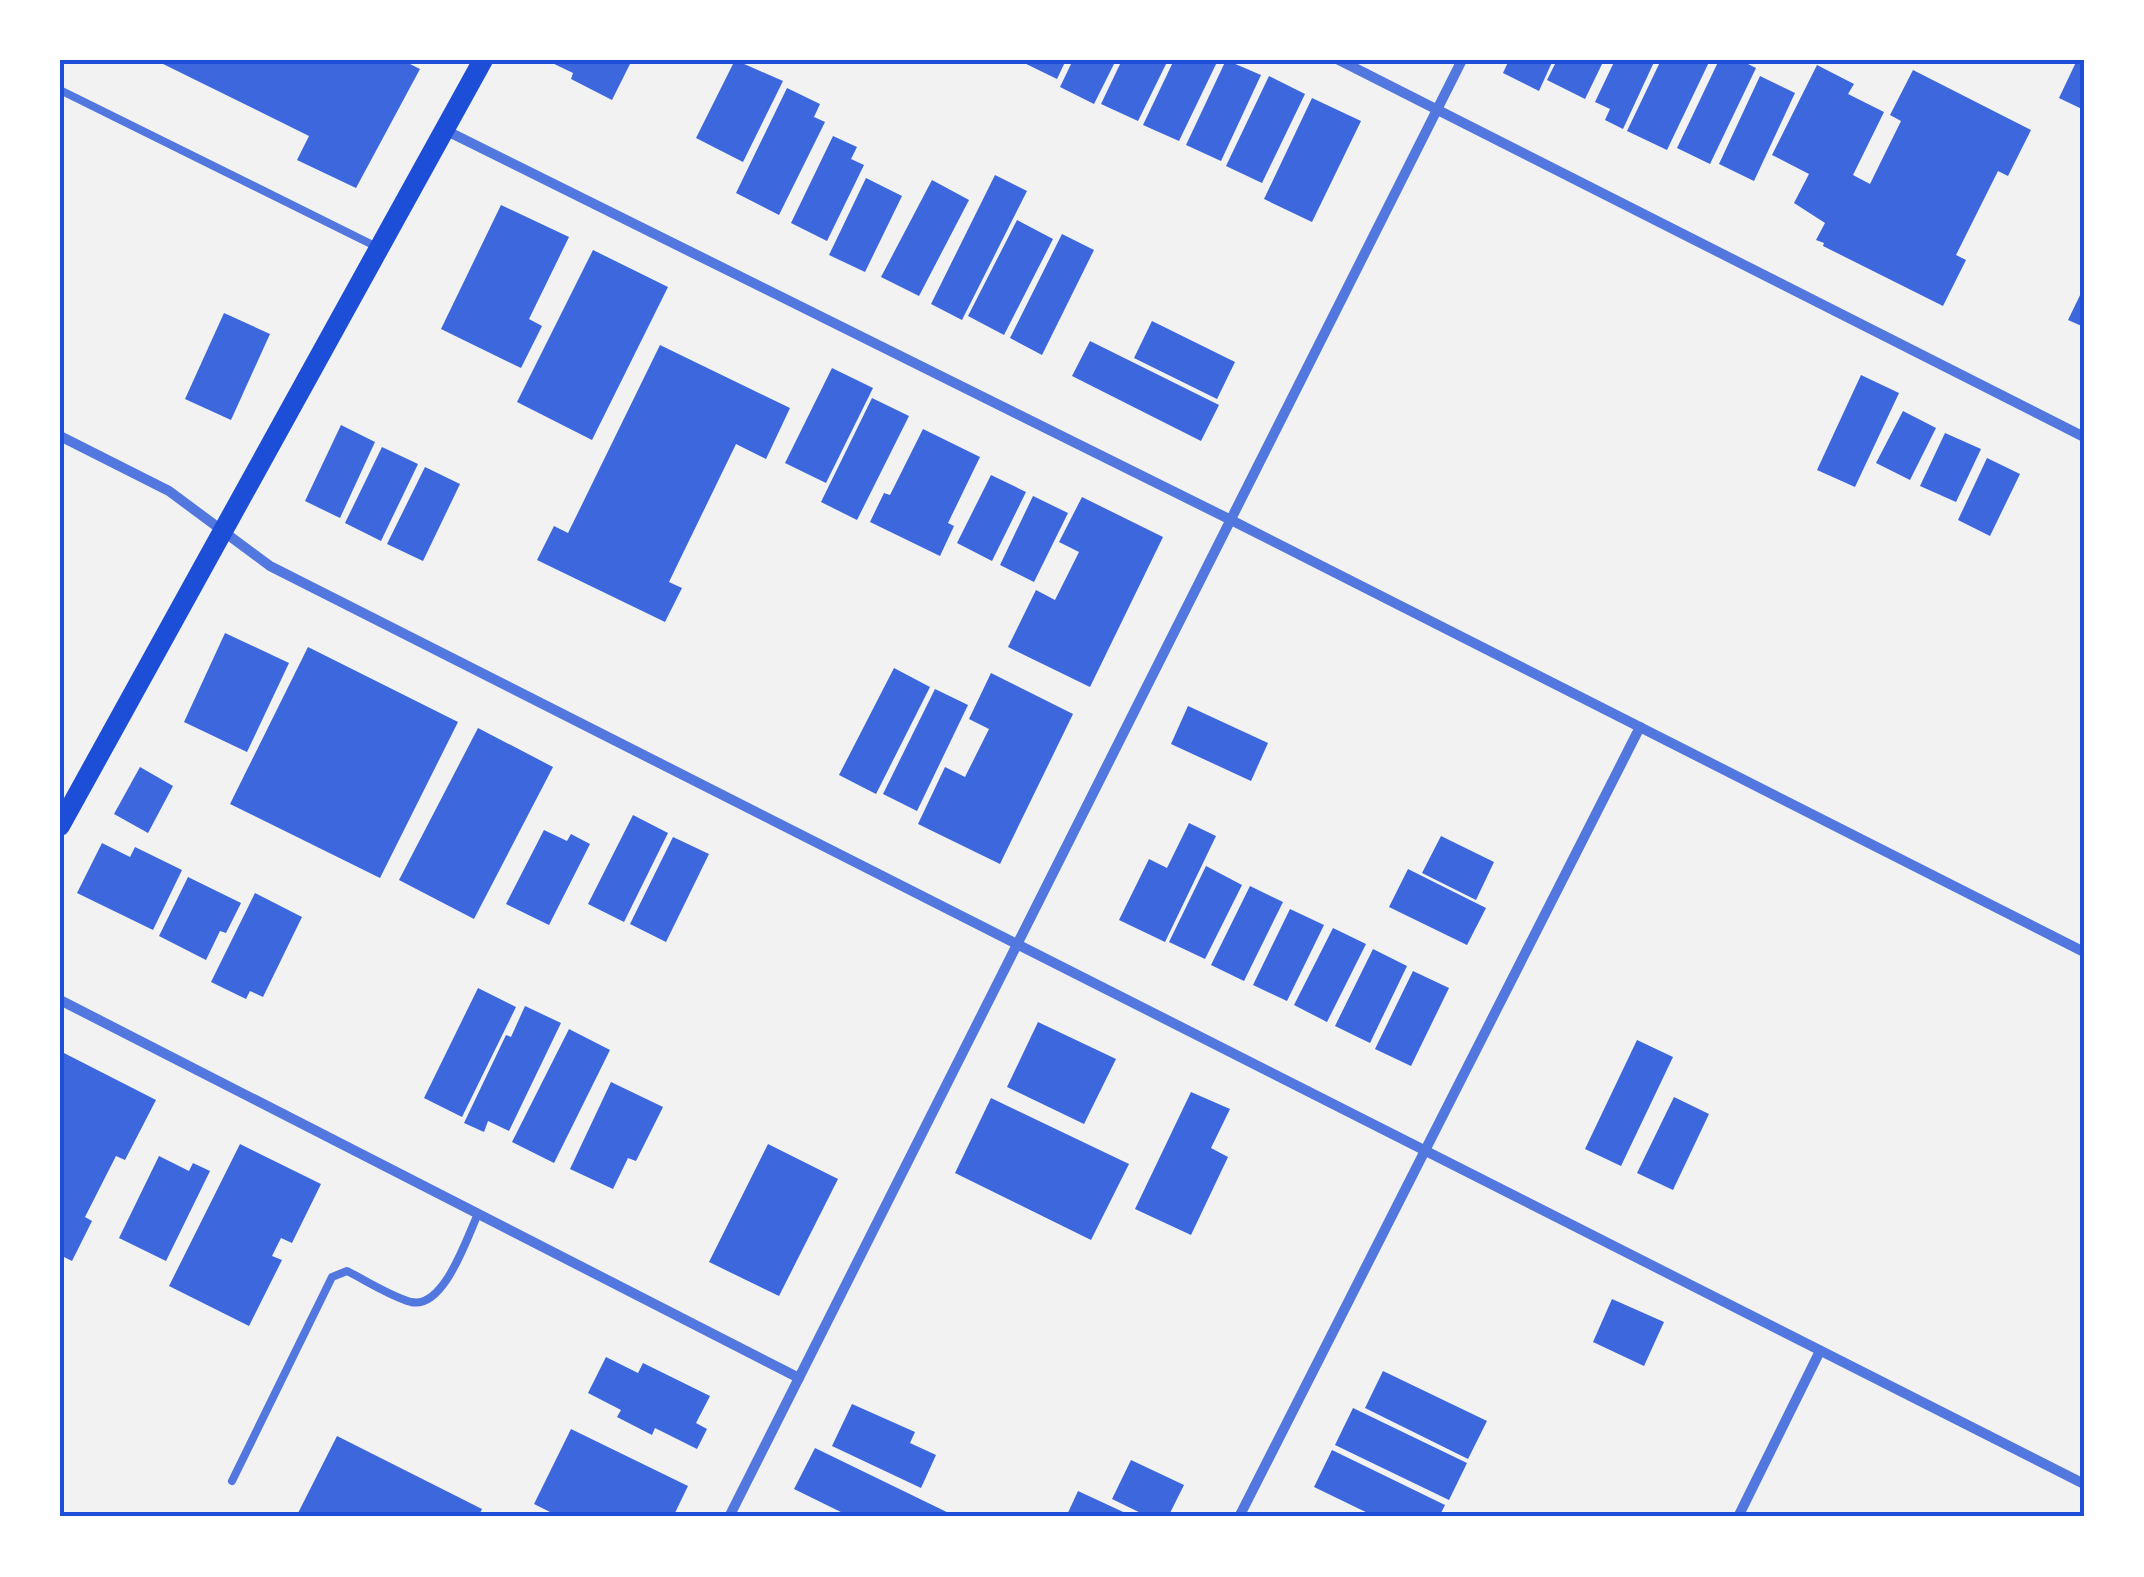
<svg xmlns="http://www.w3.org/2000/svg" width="2144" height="1577" viewBox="0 0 2144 1577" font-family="Mulish,sans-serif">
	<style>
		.building { fill: #3d67dc }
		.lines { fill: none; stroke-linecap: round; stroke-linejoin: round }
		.service { stroke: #5277de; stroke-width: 8 }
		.minor { stroke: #5277de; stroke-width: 10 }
		.secondary { stroke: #1d4ed8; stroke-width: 20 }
		.neatline { fill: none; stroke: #1d4ed8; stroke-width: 4 }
	</style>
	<rect width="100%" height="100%" fill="#f2f2f2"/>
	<g class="building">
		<path d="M155,60H402L420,69L356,188L297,160L309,136Z"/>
		<path d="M546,60H632L612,100L571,79L573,73Z"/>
		<path d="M735,60L783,81L743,162L696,138Z"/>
		<path d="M1018,60H1066L1057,79Z"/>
		<path d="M1073,60H1116L1094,104L1060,87Z"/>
		<path d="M1122,60H1168L1138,121L1101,104Z"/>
		<path d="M1174,60H1218L1179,141L1143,125Z"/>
		<path d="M1226,60L1261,75L1221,161L1186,145Z"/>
		<path d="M1509,60H1553L1539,91L1503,73Z"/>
		<path d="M1557,60H1604L1585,99L1547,80Z"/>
		<path d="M1615,60H1655L1623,129L1605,120L1610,109L1595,102Z"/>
		<path d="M1661,60H1710L1667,150L1627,131Z"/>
		<path d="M1719,60H1740L1756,68L1710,164L1677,148Z"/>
		<path d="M2077,60H2084V110L2059,98Z"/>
		<path d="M1817,65L1854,84L1848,94L1884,112L1853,175L1870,184L1901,121L1890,115L1913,70L2031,130L2008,176L1998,171L1956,255L1966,260L1943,306L1823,246L1824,243L1816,240L1825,223L1794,203L1809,174L1772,155Z"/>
		<path d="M1269,76L1305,94L1262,183L1226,166Z"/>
		<path d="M1760,76L1795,93L1754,181L1719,164Z"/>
		<path d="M787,88L820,104L814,117L825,122L779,215L736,193Z"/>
		<path d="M1312,98L1361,121L1312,222L1264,199Z"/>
		<path d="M833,136L857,147L851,159L864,165L827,241L791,223Z"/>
		<path d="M995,175L1027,191L962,320L931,304Z"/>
		<path d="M866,178L902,196L865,272L829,255Z"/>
		<path d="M932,180L969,200L919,296L881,277Z"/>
		<path d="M501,205L569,237L529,319L542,326L521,368L441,329Z"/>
		<path d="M1017,220L1053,239L1004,335L968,316Z"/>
		<path d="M1062,234L1094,250L1042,355L1010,338Z"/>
		<path d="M593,250L668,287L592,440L517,402Z"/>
		<path d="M2084,287V327L2068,320Z"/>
		<path d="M224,313L270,334L231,420L185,399Z"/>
		<path d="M1152,321L1235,362L1217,399L1134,358Z"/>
		<path d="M1090,341L1219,405L1201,441L1072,376Z"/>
		<path d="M660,345L790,408L766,459L736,444L669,582L682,588L665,622L537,560L554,526L568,533Z"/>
		<path d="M832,368L873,388L826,483L785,463Z"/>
		<path d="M1861,375L1899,393L1855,487L1817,470Z"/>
		<path d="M872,398L909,416L857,520L821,502Z"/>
		<path d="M1903,411L1936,428L1910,480L1876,463Z"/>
		<path d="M341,425L375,442L340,518L305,501Z"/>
		<path d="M923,429L980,457L948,523L954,526L940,556L870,522L884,493L890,495Z"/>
		<path d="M1945,433L1981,449L1956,502L1920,486Z"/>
		<path d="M382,447L418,464L381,541L345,523Z"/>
		<path d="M1987,458L2020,474L1990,536L1958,520Z"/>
		<path d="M425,467L460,484L423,561L387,544Z"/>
		<path d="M991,475L1026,492L992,561L957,543Z"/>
		<path d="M1033,496L1068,513L1034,582L1000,565Z"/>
		<path d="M1082,497L1163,537L1090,687L1008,647L1036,590L1055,600L1079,552L1059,542Z"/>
		<path d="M225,633L289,663L247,752L184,722Z"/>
		<path d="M308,647L458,722L380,878L230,804Z"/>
		<path d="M894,668L930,687L876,794L839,775Z"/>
		<path d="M991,673L1073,714L1000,864L918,824L945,767L965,777L989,729L969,719Z"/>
		<path d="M935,689L968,705L917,811L883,794Z"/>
		<path d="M1188,706L1268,743L1251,781L1171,744Z"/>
		<path d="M478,728L553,767L474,919L399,880Z"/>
		<path d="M140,767L173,786L148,833L114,814Z"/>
		<path d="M633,815L668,833L624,922L588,904Z"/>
		<path d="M1189,823L1216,836L1165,942L1119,920L1149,859L1167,868Z"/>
		<path d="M544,830L567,841L571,834L590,844L549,925L506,904Z"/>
		<path d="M1441,836L1494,862L1476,900L1422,873Z"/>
		<path d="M673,837L709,854L666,942L630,924Z"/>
		<path d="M102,843L130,857L135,847L182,870L153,930L77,893Z"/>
		<path d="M1206,866L1242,885L1205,959L1169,942Z"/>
		<path d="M1408,869L1486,908L1467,945L1389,907Z"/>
		<path d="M188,877L241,903L226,933L220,931L206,960L159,936Z"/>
		<path d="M1250,886L1283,902L1244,981L1211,965Z"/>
		<path d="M255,893L302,917L263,997L250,991L246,999L211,982Z"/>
		<path d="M1290,909L1324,925L1287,1001L1253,985Z"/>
		<path d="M1333,928L1366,944L1327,1022L1294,1005Z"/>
		<path d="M1373,949L1407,966L1370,1043L1335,1026Z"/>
		<path d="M1413,971L1449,988L1411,1066L1375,1049Z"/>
		<path d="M478,988L516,1007L462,1117L424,1098Z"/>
		<path d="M525,1006L561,1023L509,1131L488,1121L484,1132L464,1123L506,1035L511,1037Z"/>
		<path d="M1038,1022L1116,1059L1084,1124L1007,1087Z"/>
		<path d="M569,1029L610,1050L554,1163L512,1142Z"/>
		<path d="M1637,1040L1673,1057L1621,1166L1585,1149Z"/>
		<path d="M60,1051L156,1100L125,1160L116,1156L85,1217L92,1221L72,1261L60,1255Z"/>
		<path d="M611,1082L663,1107L636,1161L628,1158L613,1189L570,1169Z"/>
		<path d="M1191,1092L1230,1109L1211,1148L1228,1157L1191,1235L1135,1209Z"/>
		<path d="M1674,1097L1709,1114L1673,1190L1637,1173Z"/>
		<path d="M991,1098L1129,1164L1091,1240L955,1173Z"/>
		<path d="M240,1144L321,1184L292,1243L281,1238L272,1256L282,1260L249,1326L169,1286Z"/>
		<path d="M768,1144L838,1179L779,1296L709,1262Z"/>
		<path d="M159,1156L189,1171L193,1163L210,1171L166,1261L119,1238Z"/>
		<path d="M1612,1299L1664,1322L1644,1366L1593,1342Z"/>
		<path d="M606,1357L638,1373L643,1363L710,1396L696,1423L707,1429L697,1449L655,1428L652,1435L617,1417L621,1410L588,1393Z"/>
		<path d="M1383,1371L1487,1421L1468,1459L1365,1408Z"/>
		<path d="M852,1404L915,1432L910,1443L936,1455L921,1488L832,1446Z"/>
		<path d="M1353,1408L1467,1463L1449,1500L1335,1445Z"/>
		<path d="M571,1429L688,1486L673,1517H560L534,1504Z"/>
		<path d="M337,1436L482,1509L478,1517H296Z"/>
		<path d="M815,1448L957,1517H851L794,1489Z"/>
		<path d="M1332,1450L1445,1505L1439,1517H1376L1314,1487Z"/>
		<path d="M1131,1460L1184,1485L1168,1517H1149L1112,1499Z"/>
		<path d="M1078,1491L1134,1517H1066Z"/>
	</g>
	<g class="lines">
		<g class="service">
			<path d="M60,90L379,248"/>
			<path d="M232,1481L332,1277L347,1271C367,1281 390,1296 411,1302C444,1310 467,1237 478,1214"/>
		</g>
		<g class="minor">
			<path d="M1339,60L2084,437"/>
			<path d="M445,130L1231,520L2084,952"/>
			<path d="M60,436L169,491L270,566L2084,1484"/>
			<path d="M60,1000L799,1378"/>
			<path d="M729,1517L1462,60"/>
			<path d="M1239,1517L1640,727"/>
			<path d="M1738,1517L1820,1351"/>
		</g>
		<path class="secondary" d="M60,826L483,60"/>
	</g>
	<rect width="2144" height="1577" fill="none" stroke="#ffffff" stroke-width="125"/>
	<rect x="62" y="62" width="2020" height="1452" class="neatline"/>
</svg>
